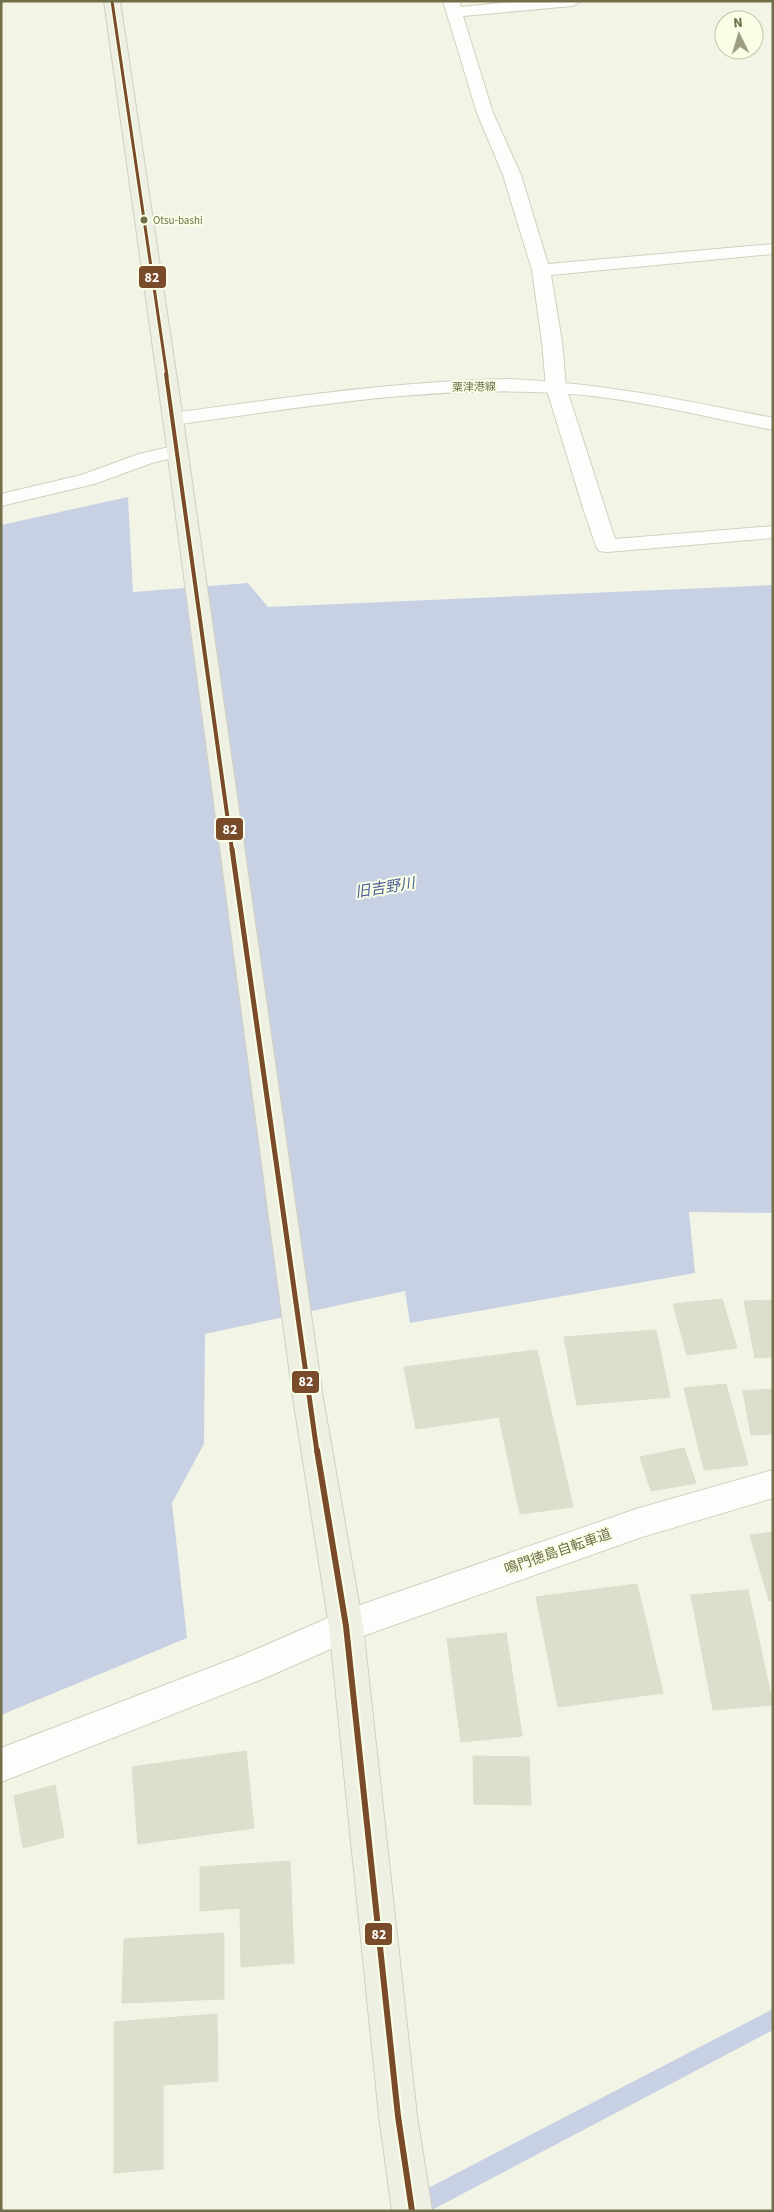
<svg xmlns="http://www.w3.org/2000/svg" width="774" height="2212" viewBox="0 0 774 2212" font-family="'Source Sans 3','Noto Sans JP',sans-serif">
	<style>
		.water { fill: #c8d1e4 }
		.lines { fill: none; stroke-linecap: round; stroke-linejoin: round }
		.stream { fill: #c8d1e4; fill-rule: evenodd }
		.building { fill: #dedecc; stroke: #ddddc9 }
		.minor-casing { stroke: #d0d1bf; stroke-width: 2 }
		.secondary-casing { stroke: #d1d2c0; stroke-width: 2 }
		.trunk-casing { stroke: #d0d0c1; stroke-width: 2 }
		.minor { fill: #fdfefb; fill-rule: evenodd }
		.secondary { fill: #fdfefb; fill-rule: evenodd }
		.trunk { fill: #eef0e3; fill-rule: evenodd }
		.bus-1-far3-casing { stroke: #f9fee6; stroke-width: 5.5 }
		.bus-1-far2-casing { stroke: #f9fee6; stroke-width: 7 }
		.bus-1-far1-casing { stroke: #f9fee6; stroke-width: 9 }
		.bus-1-casing { stroke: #f9fee6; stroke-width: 10 }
		.bus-1-far3 { stroke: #7a4b2a; stroke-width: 3 }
		.bus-1-far2 { stroke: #7a4b2a; stroke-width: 4 }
		.bus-1-far1 { stroke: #7a4b2a; stroke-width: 5 }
		.bus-1 { stroke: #7a4b2a; stroke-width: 6 }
		.bus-dot { fill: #716f49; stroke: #f9fee6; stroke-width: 2 }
		.labels { text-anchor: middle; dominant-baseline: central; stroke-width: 4; stroke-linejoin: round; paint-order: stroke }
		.far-bus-label { font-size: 11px; fill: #716f49; stroke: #f9fee6; text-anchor: start }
		.far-street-label { font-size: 11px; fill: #716f49; stroke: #f9fee6 }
		.street-label { font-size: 14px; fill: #716f49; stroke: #f9fee6 }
		.water-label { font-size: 15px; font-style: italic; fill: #4c5d98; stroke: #f9fee6 }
		.line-badge { stroke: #f9fee6; stroke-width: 2 }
		.badge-label { font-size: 14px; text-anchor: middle; font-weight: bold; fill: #fff }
	</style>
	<rect width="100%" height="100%" fill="#f2f5e6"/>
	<path class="water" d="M128,497L133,592L248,583L268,607L773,585V1213L689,1212L695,1273L410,1323L405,1291L205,1334L204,1444L172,1503L187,1638L1,1715V525Z"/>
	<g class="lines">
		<path class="stream" d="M773,2009V2030L430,2211H403L402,2208L405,2200Z"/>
	</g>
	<g class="building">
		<path d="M722,1299L737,1348L687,1355L673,1304Z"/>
		<path d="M773,1300V1357L755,1358L744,1301Z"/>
		<path d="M656,1330L670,1397L577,1405L564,1337Z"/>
		<path d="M537,1350L573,1507L520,1514L499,1417L416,1429L404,1367Z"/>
		<path d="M726,1384L748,1465L704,1470L684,1388Z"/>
		<path d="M773,1389V1434L751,1435L743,1391Z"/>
		<path d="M684,1448L696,1483L651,1491L640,1457Z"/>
		<path d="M773,1532V1601H769L750,1535Z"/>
		<path d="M637,1584L663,1693L558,1707L536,1597Z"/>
		<path d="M748,1590L773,1705L713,1710L691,1595Z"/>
		<path d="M506,1633L522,1736L461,1742L447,1639Z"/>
		<path d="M246,1751L254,1828L138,1844L132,1767Z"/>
		<path d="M473,1756L529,1757L531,1805L474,1804Z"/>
		<path d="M55,1785L64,1837L23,1848L14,1796Z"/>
		<path d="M290,1861L294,1963L241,1967L240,1908L200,1911V1867Z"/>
		<path d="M224,1933V1999L122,2003L124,1939Z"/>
		<path d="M217,2014L218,2081L163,2085V2169L114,2173V2022Z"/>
	</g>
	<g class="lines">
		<defs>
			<g id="minor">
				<path d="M443,1H459L461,7L520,1H580L577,4L572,6L463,16L493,113L521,175L548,264L773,244V254L551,275L562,342L566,387L615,539L773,526V538L607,552L599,551L596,546L584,511L546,387L542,342L532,270L503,175L477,113Z"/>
				<path d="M178,445L185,447L188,451L185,455L152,463L94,484L1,506V494L81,475L139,454Z"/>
				<path d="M346,1610L358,1615L363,1626L358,1637L265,1678L1,1782V1748L243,1655Z"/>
			</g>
			<g id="secondary">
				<path d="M509,379C602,383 683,400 773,418V430C701,416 630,397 557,393C428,385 300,408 173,425L166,423L163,419L166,415L173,413C285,398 396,381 509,379Z"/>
				<path d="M773,1470V1498L639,1538L346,1642L334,1637L329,1626L334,1615L346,1610L639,1508Z"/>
			</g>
			<path id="trunk" d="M104,1H120L183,419L323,1398L363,1626L417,2116L432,2211H392L379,2116L329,1626L293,1398L163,419Z"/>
		</defs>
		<use href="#minor" class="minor-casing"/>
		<use href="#secondary" class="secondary-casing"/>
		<use href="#trunk" class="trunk-casing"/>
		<use href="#minor" class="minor"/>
		<use href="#secondary" class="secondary"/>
		<use href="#trunk" class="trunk"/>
		<defs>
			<path id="bus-1-far3" d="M112,1L167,376"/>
			<path id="bus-1-far2" d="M166,374L232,850"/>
			<path id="bus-1-far1" d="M232,849L317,1452"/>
			<path id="bus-1" d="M317,1450L346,1626L398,2116L412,2211"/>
		</defs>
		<use href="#bus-1-far3" class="bus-1-far3-casing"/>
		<use href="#bus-1-far2" class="bus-1-far2-casing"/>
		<use href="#bus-1-far1" class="bus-1-far1-casing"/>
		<use href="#bus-1" class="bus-1-casing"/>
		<use href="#bus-1-far3" class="bus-1-far3"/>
		<use href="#bus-1-far2" class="bus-1-far2"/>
		<use href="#bus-1-far1" class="bus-1-far1"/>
		<use href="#bus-1" class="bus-1"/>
	</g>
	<circle class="bus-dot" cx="144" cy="220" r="4.5"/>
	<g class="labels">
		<g class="far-bus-label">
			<text x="153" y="220">Otsu-bashi</text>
		</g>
		<g class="far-street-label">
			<text transform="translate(474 387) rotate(-1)">粟津港線</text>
		</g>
		<g class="street-label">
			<text transform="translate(558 1552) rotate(-19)">鳴門徳島自転車道</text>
		</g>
		<g class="water-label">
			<text transform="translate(385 888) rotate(-9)">旧吉野川</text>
		</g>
	</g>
	<g class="line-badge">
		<rect x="138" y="265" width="29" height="24" rx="5" fill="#7a4b2a"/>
		<rect x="215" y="817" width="29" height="24" rx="5" fill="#7a4b2a"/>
		<rect x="291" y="1370" width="29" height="24" rx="5" fill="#7a4b2a"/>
		<rect x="364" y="1922" width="29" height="24" rx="5" fill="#7a4b2a"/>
	</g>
	<g class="badge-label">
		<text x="152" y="282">82</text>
		<text x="230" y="834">82</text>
		<text x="306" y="1386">82</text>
		<text x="379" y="1939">82</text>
	</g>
	<rect width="774" height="2212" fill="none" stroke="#716f49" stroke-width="5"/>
	<g transform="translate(739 35) rotate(355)"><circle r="24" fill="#f9fee6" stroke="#c3c5a7"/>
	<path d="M0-4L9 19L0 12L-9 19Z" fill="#9e9e80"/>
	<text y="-8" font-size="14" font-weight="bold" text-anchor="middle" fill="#716f49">N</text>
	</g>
</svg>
